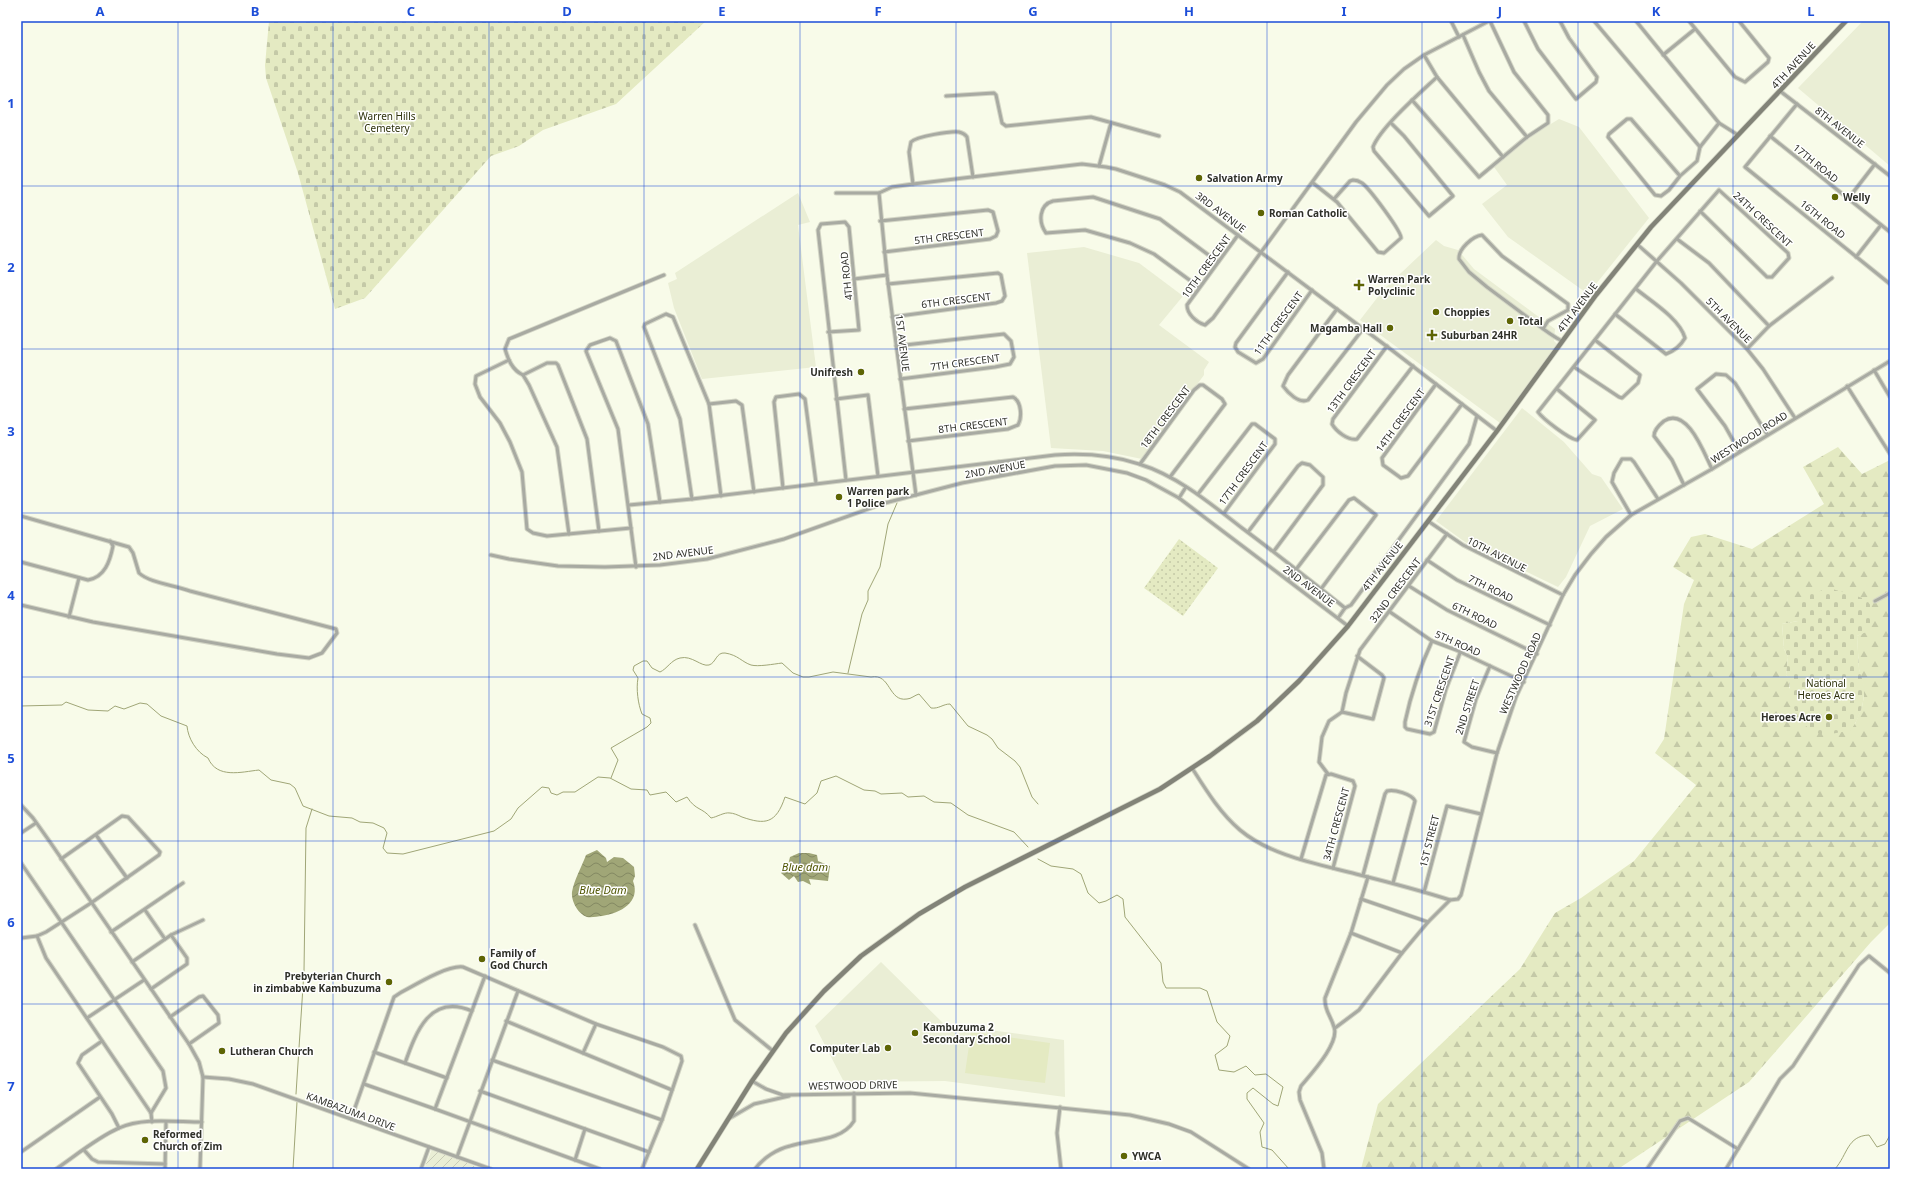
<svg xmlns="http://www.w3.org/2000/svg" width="1911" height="1190" viewBox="0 0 1911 1190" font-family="'Noto Sans',sans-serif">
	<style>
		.built { fill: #eaeed5 }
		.industrial { fill: url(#industrial-furrows) }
		.forest { fill: url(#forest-firs); fill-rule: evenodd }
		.cemetery { fill: url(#cemetery-stones) }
		.park { fill: url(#park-dots) }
		.garden { fill: #e4eac2 }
		.water { fill: url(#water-waves) }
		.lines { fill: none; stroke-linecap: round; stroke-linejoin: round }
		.stream { stroke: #a0a677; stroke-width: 1 }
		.street-casing { stroke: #d4d6c6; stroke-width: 5 }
		.secondary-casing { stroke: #d4d6c6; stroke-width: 6 }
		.street { stroke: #a8aaa2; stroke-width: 3 }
		.secondary { stroke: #828378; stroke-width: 4.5 }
		.grid { fill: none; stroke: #1d4ed8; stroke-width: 1; stroke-opacity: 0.55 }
		.poi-dot { fill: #5e6504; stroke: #fff; stroke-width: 1.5 }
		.labels { text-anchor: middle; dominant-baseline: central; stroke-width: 3; stroke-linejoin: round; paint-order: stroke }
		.street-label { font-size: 10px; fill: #2f3029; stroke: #fff }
		.park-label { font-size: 10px; fill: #2e320b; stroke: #fff }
		.poi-label { font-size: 10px; font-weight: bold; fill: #2f3029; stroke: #fff; text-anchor: start }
		.water-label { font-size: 11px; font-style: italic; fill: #505603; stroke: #fff }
		.neatline { fill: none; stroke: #1d4ed8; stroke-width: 1.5 }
		.grid-label { font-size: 13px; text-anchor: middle; font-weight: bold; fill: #1d4ed8 }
	</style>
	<defs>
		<pattern id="industrial-furrows" width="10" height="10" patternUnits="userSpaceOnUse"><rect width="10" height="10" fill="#eaeed5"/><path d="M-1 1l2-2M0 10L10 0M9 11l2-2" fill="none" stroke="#c9ccb7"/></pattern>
		<pattern id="forest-firs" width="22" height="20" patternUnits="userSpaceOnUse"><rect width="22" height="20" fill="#e4eac2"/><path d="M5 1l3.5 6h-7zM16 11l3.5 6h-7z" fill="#c4c9a7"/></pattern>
		<pattern id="cemetery-stones" width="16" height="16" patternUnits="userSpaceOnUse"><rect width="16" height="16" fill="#e4eac2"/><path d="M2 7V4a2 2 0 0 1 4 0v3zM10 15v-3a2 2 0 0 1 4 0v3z" fill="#c4c9a7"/></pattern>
		<pattern id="park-dots" width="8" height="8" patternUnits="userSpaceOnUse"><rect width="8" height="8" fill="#e4eac2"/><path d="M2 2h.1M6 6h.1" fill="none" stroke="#c4c9a7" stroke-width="1.8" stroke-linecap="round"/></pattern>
		<pattern id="water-waves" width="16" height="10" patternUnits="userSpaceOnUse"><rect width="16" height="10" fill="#a0a677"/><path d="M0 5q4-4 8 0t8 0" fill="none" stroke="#838862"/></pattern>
	</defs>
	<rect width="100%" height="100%" fill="#f8fbe9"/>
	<g class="built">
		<path d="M1863,21H1890V166L1798,88Z"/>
		<path d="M1559,119L1579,127L1649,218L1588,294L1508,237L1482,204L1507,185L1494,167L1536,133Z"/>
		<path d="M798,193L810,222L798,225L816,367L702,379L674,308L668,283L677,279L675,273Z"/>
		<path d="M1436,240L1444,246L1458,250L1474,269L1555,329L1554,341L1558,345L1500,423L1360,320L1384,289Z"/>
		<path d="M1084,247L1139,263L1183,296L1159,325L1209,362L1204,370V375L1142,459L1103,451L1051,448L1027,253Z"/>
		<path d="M1522,408L1564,442L1592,474L1601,477L1623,509L1590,526L1566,577L1558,587L1465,542L1436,521Z"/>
		<path d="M881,962L944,1024L1064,1040L1065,1097L945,1081L844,1082L815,1026Z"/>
	</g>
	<path class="industrial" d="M432,1149L482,1169H424Z"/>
	<path class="forest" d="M1838,447L1862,474L1890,460V923L1871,942L1749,1082L1618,1169H1361L1378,1104L1520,969L1555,913L1581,898L1634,861L1696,785L1655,753L1664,739L1684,604L1694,580L1673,567L1691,537L1705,534L1752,549L1824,504L1803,467ZM1798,621L1865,632L1857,636L1859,669L1863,684L1864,696L1862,707L1855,724L1789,688V678L1786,675L1788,657L1784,649L1782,624Z"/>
	<g class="cemetery">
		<path d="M269,21H706L616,104L543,130L519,146L491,156L365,298L335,309L298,173L266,78L265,65Z"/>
		<path d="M1829,588L1866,599L1873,609L1872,622L1866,625V632L1857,636C1858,647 1858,657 1859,668C1860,674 1863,680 1864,686C1865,702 1860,717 1851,730C1842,732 1825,736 1817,733C1804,729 1792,708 1790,696C1789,689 1791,680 1786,675L1788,657L1784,649L1782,624L1798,621L1802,597Z"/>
	</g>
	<path class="park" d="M1179,539L1218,568L1183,616L1144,588Z"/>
	<path class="garden" d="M971,1032L1050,1043L1045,1083L965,1073Z"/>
	<g class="water">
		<path d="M597,850L606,858L607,862L614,857L623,858L634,867L635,876L633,881C641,902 621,913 602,916C598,916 592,918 587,917C578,914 571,901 572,892C574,880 582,866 586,855Z"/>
		<path d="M799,853H809L817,855L818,861L830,866L828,881L809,879L811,885L803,881L798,882L794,876L789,880L781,873L788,865L790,857Z"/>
	</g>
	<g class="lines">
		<g class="stream">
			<path d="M848,673L862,614L868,600V591L880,567L888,524L897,503"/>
			<path d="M21,706L62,705L66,702L88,710L108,711L115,706L124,709L140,703L147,704L161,716L187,726C188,738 196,752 208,758C217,779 241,772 259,770L271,780L290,784L295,788L303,806L329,816L352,818L360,822L373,823L384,828L387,833L383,848L387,853L403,854L494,831L511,819L518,808L542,787L549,788L551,793L557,795L563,792H575L598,777L610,778L631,789L647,790L650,795L666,792L676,802L687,797C696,811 702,807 711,818C717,817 724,812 730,813C733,813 738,815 742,817C765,825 776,824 785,797L805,804L817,793L821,781L836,776L864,790L875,791L881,794L902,793L908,797L924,796L934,802L951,803L968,815L1014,832L1028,847"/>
			<path d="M611,778L618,760L611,748L647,727L651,723L650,718L642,714C638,704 636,689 638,678L633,670L634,666L643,661H647L652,668L660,672C667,669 671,660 680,658C692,655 701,667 709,665C716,663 716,652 725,653C738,655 742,662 751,665C758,667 774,664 782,663L793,673L803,677H809L833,672L871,677C891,673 888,702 907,699C911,699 915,695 919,694L931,708C939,709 943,704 950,704L968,726L987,735L992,739L998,748L1015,761L1020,767L1032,797L1038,804"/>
			<path d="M1038,859L1051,866L1073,869L1081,874L1088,893L1099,903L1106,901L1117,895L1123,899L1125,917L1161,963L1163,982L1166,988H1200L1207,991L1217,1022L1230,1036L1227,1046L1215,1055L1219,1070L1234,1072L1246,1066L1255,1075L1266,1074L1283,1087L1278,1106L1273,1104L1253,1088L1247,1093V1099L1264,1123L1260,1132L1262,1147L1272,1150L1289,1169"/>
			<path d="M296,1094L304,971L306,828L312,809"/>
			<path d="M293,1169L297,1102"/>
			<path d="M1835,1169C1848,1154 1847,1136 1869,1135L1877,1147L1885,1144L1890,1135"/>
		</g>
		<defs>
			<g id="street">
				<path d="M1451,21L1459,37"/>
				<path d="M1524,21L1538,49L1576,99L1596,82L1597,77L1569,38L1560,21"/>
				<path d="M1594,21L1700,147L1719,123"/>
				<path d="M1636,21L1719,123L1738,135"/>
				<path d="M1689,21L1735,77L1745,82L1768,62L1769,58L1739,21"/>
				<path d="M1463,35L1479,72L1489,91L1527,137"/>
				<path d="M1424,55L1437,77L1503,157"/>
				<path d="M1663,55L1695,29"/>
				<path d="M1780,91L1890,176"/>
				<path d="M946,96L994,93L996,95L1002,123L1006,126L1091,117L1159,136"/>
				<path d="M1412,100L1479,177L1527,137L1548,123V115L1514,72L1490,21"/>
				<path d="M1797,104L1745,167L1890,284"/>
				<path d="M1391,123L1404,136L1453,196L1429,216L1374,151L1373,147C1381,127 1420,93 1437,77"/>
				<path d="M1770,136L1890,232"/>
				<path d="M1099,166L1111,123"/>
				<path d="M1680,176L1669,190L1661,196L1655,195L1608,137L1609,134L1627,119H1631L1680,176L1697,161L1700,147"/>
				<path d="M1313,183L1337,202L1378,252L1384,253L1401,238C1402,232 1369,188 1362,183C1359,181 1356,180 1353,180L1350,181L1334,199"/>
				<path d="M913,184L909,152L911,142C917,136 951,131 959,132C963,133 965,134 967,137L973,177"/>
				<path d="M836,193H879L892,187L913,184L1082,164L1106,167L1116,169L1165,185L1180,192L1393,351L1497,431"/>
				<path d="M879,193L887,275L916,495"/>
				<path d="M1848,199L1875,164"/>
				<path d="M880,221L988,210L993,212L998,231L996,236L990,239L884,252"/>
				<path d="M1238,235L1187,305C1187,314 1196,322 1205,325L1213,318L1356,122L1387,85L1404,69L1424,55L1489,21"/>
				<path d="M1677,239L1709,263L1769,326L1832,278"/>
				<path d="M1638,245L1681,283L1747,349L1763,369L1795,418"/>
				<path d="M1856,257L1881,225"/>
				<path d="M1288,272L1236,343L1235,347L1238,352L1256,363L1263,359L1312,290"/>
				<path d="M854,279L887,275"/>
				<path d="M888,284L998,273L1001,275L1005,296L1002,301L996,303L892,317"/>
				<path d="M1199,287L1154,254L1130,243L1085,230L1046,233C1038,222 1039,205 1053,201L1093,197L1160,219L1218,262"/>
				<path d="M1337,309L1288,375L1283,386C1288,393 1299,404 1308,400L1363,329"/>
				<path d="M1615,314L1666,354C1674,351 1681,345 1685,338C1680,319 1651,301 1636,289"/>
				<path d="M1543,329L1548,321L1568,310V304L1502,256L1482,235C1473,236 1458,249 1459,259L1469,272L1487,287L1534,322C1543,329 1552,336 1562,341"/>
				<path d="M828,332L859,330L849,227L845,222L821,224L818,230L846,480"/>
				<path d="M896,346L1004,334L1011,341L1014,357L1010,364L995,367L900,379"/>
				<path d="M1387,346L1333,419L1332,424C1336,431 1348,441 1357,439L1413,366"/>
				<path d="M1747,349L1769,326"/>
				<path d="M509,360L476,376L475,384L480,397L500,423L510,442L522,472L527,529L533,533L547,536L631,528"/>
				<path d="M1574,367L1619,397L1622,398L1638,383L1640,375L1595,340"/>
				<path d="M1874,370L1890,397"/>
				<path d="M523,375C512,370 508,359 505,349L509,339L664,275"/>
				<path d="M1436,384L1382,458L1383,465L1401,478L1408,476L1462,404"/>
				<path d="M1847,386L1890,454"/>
				<path d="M1557,389L1595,420L1577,440C1569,439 1543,419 1538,412L1657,261L1719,190L1788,253L1789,258L1772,277H1767L1700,211"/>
				<path d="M836,399L868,395L878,476"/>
				<path d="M709,404L736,401L742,405L754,492"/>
				<path d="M904,409L1013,397C1022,402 1022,418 1018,425L1008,429L908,441"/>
				<path d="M1739,451L1725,426L1697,389L1716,374L1726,375L1735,383L1767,434"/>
				<path d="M999,462L1001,475"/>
				<path d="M1140,464L1194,390L1200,385H1203L1222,399L1225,404L1170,477"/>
				<path d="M1684,485L1672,460L1654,436C1654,430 1659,425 1664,421C1687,406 1704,453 1712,469"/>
				<path d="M783,488L774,402L776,397L799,394L805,399L816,483"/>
				<path d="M1198,494L1252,424H1255L1275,439V444L1224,513"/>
				<path d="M1179,498L1186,487"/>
				<path d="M692,499L680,419L644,327L645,324L666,314L673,317L709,404L721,496"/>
				<path d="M629,505L692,499L1055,455C1084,453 1112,455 1139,464C1178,476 1211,504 1242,528C1277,554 1311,581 1345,608L1351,605L1469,444L1477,416"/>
				<path d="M1631,515L1612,482L1614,473L1622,459H1631L1634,462L1658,499"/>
				<path d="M21,516L129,547L133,553L139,573C150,583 174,585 190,591L336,629L337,633L322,653L309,658L277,654L93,622L21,605"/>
				<path d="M1428,521L1463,545L1563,595"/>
				<path d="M1248,532L1298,466L1302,463L1310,465L1323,477V485L1274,551"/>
				<path d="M569,534L557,447L529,385L523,375L547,363H556L558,365L587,439L599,531"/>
				<path d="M491,555L509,559L558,566L605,567L660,565L707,559L784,539L885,503L962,483L1055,466L1086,465L1127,473L1146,480L1179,498L1348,626"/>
				<path d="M1427,560L1457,580L1550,625"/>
				<path d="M21,562L88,580C105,577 110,561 113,546L110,541"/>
				<path d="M636,567L618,429L588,356L586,351L590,345L610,338L616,341L648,424L660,502"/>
				<path d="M1288,580L1349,500L1354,498L1376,515L1321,589"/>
				<path d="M1409,586L1447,610L1537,654"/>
				<path d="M1875,601L1890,593"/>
				<path d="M1390,612L1432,641L1456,650L1524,682"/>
				<path d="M69,617L79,578"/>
				<path d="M1338,618L1345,608"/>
				<path d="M1432,641C1420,667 1411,694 1405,722V727L1407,729L1430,734L1434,732L1446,689L1460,653"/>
				<path d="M1357,656L1382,675L1384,678L1373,719L1342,712L1346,693L1360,650L1447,534"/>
				<path d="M1490,666L1476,699L1464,742L1472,747L1497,753"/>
				<path d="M1192,768C1206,790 1220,813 1240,830C1271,856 1318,864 1356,874C1388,882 1419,890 1450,900L1458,899L1461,895L1497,753L1516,697L1563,595L1575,575L1591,554L1606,537L1631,515L1712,469L1890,361"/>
				<path d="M1328,774L1319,762L1322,737L1329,721L1342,712"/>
				<path d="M21,805L33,818L50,842L189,1044L199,1062L203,1077L200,1169"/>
				<path d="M21,833L36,823"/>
				<path d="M96,835L127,878"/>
				<path d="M61,859L122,816L128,817L160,852L159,855L91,903L46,932L37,936L46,958L151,1113L152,1122"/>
				<path d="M1301,859L1326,775L1331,774L1353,781L1355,786L1333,868"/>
				<path d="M21,863L163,1071L166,1088L151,1113"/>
				<path d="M1363,875L1385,794L1387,791C1394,789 1412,794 1415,801L1393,883"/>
				<path d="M1424,892L1447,806L1481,814"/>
				<path d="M1361,899L1428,922"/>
				<path d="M145,910L165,939"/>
				<path d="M695,925L735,1020L773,1051"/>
				<path d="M111,932L183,883"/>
				<path d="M1351,933L1402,953"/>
				<path d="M21,938L37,936"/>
				<path d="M132,962L171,935L203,920"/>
				<path d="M485,976L435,1109L600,1169"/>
				<path d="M151,989L187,964V958L171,935"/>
				<path d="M170,1017L199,997L203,996L218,1015L219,1023L189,1044"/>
				<path d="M87,1018L144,980"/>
				<path d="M506,1021L672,1090"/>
				<path d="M1335,1028L1359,1010L1402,953L1428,922L1450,900"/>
				<path d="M102,1041L82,1055L78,1063L112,1114L119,1128"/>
				<path d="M374,1052L447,1078"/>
				<path d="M583,1053L596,1024"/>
				<path d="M492,1060L662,1120"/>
				<path d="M405,1063C416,1032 430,993 472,1011"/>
				<path d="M203,1077L229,1079L253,1084L491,1169"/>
				<path d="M752,1081L766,1089L783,1095L910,1093L1130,1115L1169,1124L1191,1132L1249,1169"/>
				<path d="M364,1084L435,1109"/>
				<path d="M480,1091L649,1152"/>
				<path d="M1060,1107L1057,1133L1061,1169"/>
				<path d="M730,1118L754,1104L789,1096"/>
				<path d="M351,1119L394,997L400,993C415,985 447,965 463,967L596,1024L663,1047L681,1056L682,1061L662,1120L642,1169"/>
				<path d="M84,1150L92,1159L98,1162L165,1164"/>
				<path d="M21,1152L100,1097"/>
				<path d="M457,1157L518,991"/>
				<path d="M575,1160L585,1129"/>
				<path d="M56,1169C75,1156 98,1137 119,1128C143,1117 176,1122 202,1122"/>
				<path d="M165,1169L166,1122"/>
				<path d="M421,1169L429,1147"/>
				<path d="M755,1169C763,1158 777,1149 790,1146C811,1139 841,1142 854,1121V1093"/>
				<path d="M1324,1169L1322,1153L1300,1100L1299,1092L1301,1086C1311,1074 1340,1043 1334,1027C1331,1016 1324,1010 1325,998L1351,933L1368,877"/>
				<path d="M1647,1169L1680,1121L1688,1118L1738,1149"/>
				<path d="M1726,1169L1780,1079L1793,1066L1859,965L1869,956L1890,973"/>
			</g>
			<path id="secondary" d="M697,1169L752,1081L786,1033L824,991L861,956L919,914L965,887L1160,789L1210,756L1257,721L1299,681L1348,626L1497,431L1596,295L1651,227L1846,21"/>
		</defs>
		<use href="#street" class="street-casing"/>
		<use href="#secondary" class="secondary-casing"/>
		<use href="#street" class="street"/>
		<use href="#secondary" class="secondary"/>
	</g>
	<path class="grid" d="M178,21V1169M333,21V1169M489,21V1169M644,21V1169M800,21V1169M956,21V1169M1111,21V1169M1267,21V1169M1422,21V1169M1578,21V1169M1733,21V1169M21,186H1890M21,349H1890M21,513H1890M21,677H1890M21,841H1890M21,1004H1890"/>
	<g class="poi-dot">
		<circle cx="1199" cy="178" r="4"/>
		<circle cx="1835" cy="197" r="4"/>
		<circle cx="1261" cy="213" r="4"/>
		<path d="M1357 279h4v4h4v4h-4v4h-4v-4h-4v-4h4z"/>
		<circle cx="1436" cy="312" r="4"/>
		<circle cx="1510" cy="321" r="4"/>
		<circle cx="1390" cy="328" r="4"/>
		<path d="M1430 329h4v4h4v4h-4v4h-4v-4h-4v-4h4z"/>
		<circle cx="861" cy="372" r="4"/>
		<circle cx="839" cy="497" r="4"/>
		<circle cx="1829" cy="717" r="4"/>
		<circle cx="482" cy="959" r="4"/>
		<circle cx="389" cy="982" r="4"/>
		<circle cx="915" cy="1033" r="4"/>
		<circle cx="888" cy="1048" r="4"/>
		<circle cx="222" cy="1051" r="4"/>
		<circle cx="145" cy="1140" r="4"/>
		<circle cx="1124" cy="1156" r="4"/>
	</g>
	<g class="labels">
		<g class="street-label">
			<text transform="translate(1793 65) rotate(-47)">4TH AVENUE</text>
			<text transform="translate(1840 127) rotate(38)">8TH AVENUE</text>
			<text transform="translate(1816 163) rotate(39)">17TH ROAD</text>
			<text transform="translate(1221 212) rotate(37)">3RD AVENUE</text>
			<text transform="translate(1763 219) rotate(43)">24TH CRESCENT</text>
			<text transform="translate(1823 219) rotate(39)">16TH ROAD</text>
			<text transform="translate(949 236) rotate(-7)">5TH CRESCENT</text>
			<text transform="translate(1206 266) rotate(-54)">10TH CRESCENT</text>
			<text transform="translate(846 276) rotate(-96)">4TH ROAD</text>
			<text transform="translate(956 300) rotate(-7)">6TH CRESCENT</text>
			<text transform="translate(1577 307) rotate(-53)">4TH AVENUE</text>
			<text transform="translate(1729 320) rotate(45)">5TH AVENUE</text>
			<text transform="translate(1278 323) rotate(-54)">11TH CRESCENT</text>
			<text transform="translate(903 343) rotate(83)">1ST AVENUE</text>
			<text transform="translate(965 362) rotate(-8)">7TH CRESCENT</text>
			<text transform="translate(1351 381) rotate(-54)">13TH CRESCENT</text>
			<text transform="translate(1165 417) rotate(-53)">18TH CRESCENT</text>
			<text transform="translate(1400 420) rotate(-54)">14TH CRESCENT</text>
			<text transform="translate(973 425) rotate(-7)">8TH CRESCENT</text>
			<text transform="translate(1749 437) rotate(-32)">WESTWOOD ROAD</text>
			<text transform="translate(995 469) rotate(-10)">2ND AVENUE</text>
			<text transform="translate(1243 473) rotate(-54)">17TH CRESCENT</text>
			<text transform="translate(683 553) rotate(-7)">2ND AVENUE</text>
			<text transform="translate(1497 554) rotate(27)">10TH AVENUE</text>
			<text transform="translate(1382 566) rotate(-52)">4TH AVENUE</text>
			<text transform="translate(1309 586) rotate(37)">2ND AVENUE</text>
			<text transform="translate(1491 588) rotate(26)">7TH ROAD</text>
			<text transform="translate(1395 590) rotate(-53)">32ND CRESCENT</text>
			<text transform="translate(1475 615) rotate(26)">6TH ROAD</text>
			<text transform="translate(1458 643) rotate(24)">5TH ROAD</text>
			<text transform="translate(1520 673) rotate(-66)">WESTWOOD ROAD</text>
			<text transform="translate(1439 691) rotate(-71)">31ST CRESCENT</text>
			<text transform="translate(1467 707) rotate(-72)">2ND STREET</text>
			<text transform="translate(1336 824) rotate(-75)">34TH CRESCENT</text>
			<text transform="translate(1429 841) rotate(-76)">1ST STREET</text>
			<text transform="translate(853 1085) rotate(-1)">WESTWOOD DRIVE</text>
			<text transform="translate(351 1111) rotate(20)">KAMBAZUMA DRIVE</text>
		</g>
		<g class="park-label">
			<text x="387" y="116">Warren Hills<tspan x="387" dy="12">Cemetery</tspan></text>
			<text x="1826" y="683">National<tspan x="1826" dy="12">Heroes Acre</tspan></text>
		</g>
		<g class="poi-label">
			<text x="1207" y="178">Salvation Army</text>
			<text x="1843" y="197">Welly</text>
			<text x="1269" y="213">Roman Catholic</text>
			<text x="1368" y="279">Warren Park<tspan x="1368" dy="12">Polyclinic</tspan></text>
			<text x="1444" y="312">Choppies</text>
			<text x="1518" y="321">Total</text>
			<text x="1382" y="328" text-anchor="end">Magamba Hall</text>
			<text x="1441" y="335">Suburban 24HR</text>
			<text x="853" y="372" text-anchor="end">Unifresh</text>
			<text x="847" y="491">Warren park<tspan x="847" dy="12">1 Police</tspan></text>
			<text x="1821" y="717" text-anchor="end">Heroes Acre</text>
			<text x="490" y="953">Family of<tspan x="490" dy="12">God Church</tspan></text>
			<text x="381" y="976" text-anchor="end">Prebyterian Church<tspan x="381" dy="12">in zimbabwe Kambuzuma</tspan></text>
			<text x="923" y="1027">Kambuzuma 2<tspan x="923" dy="12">Secondary School</tspan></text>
			<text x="880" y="1048" text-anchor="end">Computer Lab</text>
			<text x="230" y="1051">Lutheran Church</text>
			<text x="153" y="1134">Reformed<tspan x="153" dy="12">Church of Zim</tspan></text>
			<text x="1132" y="1156">YWCA</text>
		</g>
		<g class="water-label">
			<text x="805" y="866">Blue dam</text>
			<text x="603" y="889">Blue Dam</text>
		</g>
	</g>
	<rect width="1911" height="1190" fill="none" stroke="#ffffff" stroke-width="44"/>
	<rect x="22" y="22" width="1867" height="1146" class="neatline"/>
	<g class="grid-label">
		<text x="100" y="16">A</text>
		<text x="255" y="16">B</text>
		<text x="411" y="16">C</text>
		<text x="567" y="16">D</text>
		<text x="722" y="16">E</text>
		<text x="878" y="16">F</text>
		<text x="1033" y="16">G</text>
		<text x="1189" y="16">H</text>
		<text x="1344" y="16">I</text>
		<text x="1500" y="16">J</text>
		<text x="1656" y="16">K</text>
		<text x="1811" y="16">L</text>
		<text x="11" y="108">1</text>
		<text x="11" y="272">2</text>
		<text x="11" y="436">3</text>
		<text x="11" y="600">4</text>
		<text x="11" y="763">5</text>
		<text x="11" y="927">6</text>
		<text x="11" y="1091">7</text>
	</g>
</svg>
